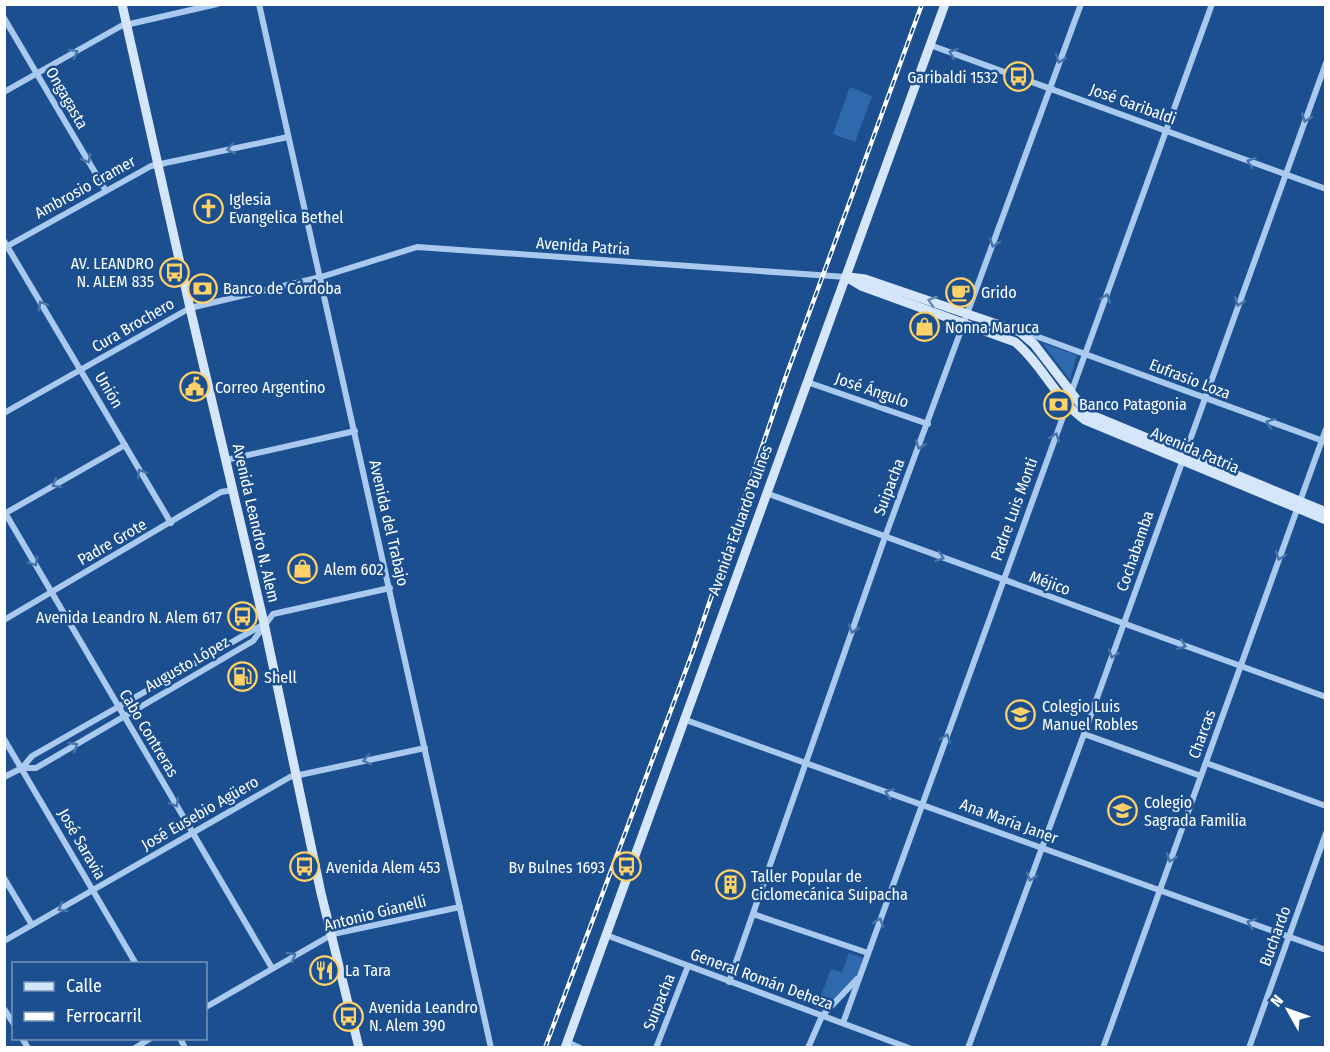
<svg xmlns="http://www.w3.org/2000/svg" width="1330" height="1052" viewBox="0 0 1330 1052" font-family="'Fira Sans Condensed',sans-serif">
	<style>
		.green { fill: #2e69ad }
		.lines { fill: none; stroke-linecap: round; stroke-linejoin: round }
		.street { stroke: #a9c9ee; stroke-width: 6 }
		.secondary { stroke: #d6e6fa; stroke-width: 9 }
		.rail-casing { stroke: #fff; stroke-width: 4.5 }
		.rail { stroke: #1b4f8f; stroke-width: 2; stroke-dasharray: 7; stroke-linecap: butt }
		.oneway { stroke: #4674ac }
		.oneway2 { stroke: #668bba }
		.labels { text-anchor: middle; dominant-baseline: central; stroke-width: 5; stroke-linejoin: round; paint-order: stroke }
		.poi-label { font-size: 16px; fill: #fff; stroke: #1b4f8f; text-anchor: start }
		.street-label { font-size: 16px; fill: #fff; stroke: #1b4f8f }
	</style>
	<rect width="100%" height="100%" fill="#1b4f8f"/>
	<g class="green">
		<path d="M850,87L872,96L855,142L833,134Z"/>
		<path d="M1042,343L1077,355L1070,380Z"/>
		<path d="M849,953L863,958L858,975L823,1011L816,1008L831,969L842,972Z"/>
	</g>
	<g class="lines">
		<g class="street">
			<path d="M259,4L491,1048"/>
			<path d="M4,18L106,191"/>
			<path d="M930,45L1326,189"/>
			<path d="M4,92L121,26L217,4"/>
			<path d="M4,241L171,523"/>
			<path d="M4,248L151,166L288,137"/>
			<path d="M1022,331L1326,442"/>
			<path d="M807,382L928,424"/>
			<path d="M1071,393L1212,4"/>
			<path d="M4,413L190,308L321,277L417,247L846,277"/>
			<path d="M226,460L355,431"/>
			<path d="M766,493L1326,697"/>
			<path d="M4,511L272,968"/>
			<path d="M4,514L125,445"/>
			<path d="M4,620L221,492L233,490"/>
			<path d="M683,719L1326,950"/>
			<path d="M1084,734L1201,776"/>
			<path d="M4,739L136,964"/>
			<path d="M1206,763L1326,806"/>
			<path d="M22,768H36L253,641L273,614L390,588"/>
			<path d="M4,777L22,768L32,756L264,624"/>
			<path d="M4,878L32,925"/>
			<path d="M753,914L868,953"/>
			<path d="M606,935L909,1048"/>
			<path d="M4,941L290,777L425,748"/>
			<path d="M729,982L885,537L1081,4"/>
			<path d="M206,1007L333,934L460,907"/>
			<path d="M4,1009L14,1024"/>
			<path d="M843,1023L1068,403"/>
			<path d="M22,1038L28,1048"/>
			<path d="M180,1038L185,1048"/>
			<path d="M567,1042L580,1048"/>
			<path d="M135,1048L151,1038"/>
			<path d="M656,1048L688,966"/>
			<path d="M808,1048L822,1016L857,979"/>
			<path d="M968,1048L1084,734L1326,63"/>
			<path d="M1103,1048L1326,429"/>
			<path d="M1249,1048L1326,833"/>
		</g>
		<g class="secondary">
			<path d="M122,4L190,308L264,623L321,893L359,1048"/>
			<path d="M846,277L861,286L1015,342C1042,364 1056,400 1085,420L1326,520"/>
			<path d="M849,277L865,279L1020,332L1034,344L1084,409L1094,416L1326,512"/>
			<path d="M565,1048L945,4"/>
		</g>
		<defs>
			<path id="rail" d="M545,1048L693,651L785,379L922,4"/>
		</defs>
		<use href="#rail" class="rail-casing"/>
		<use href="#rail" class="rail"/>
	</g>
	<defs><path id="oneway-chevron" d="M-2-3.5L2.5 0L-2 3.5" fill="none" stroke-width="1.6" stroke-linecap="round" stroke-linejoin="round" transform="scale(1.5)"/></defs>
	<g class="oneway">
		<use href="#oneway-chevron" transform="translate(74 53) rotate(-29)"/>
		<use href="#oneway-chevron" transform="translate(953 53) rotate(-160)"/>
		<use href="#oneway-chevron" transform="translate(1060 59) rotate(111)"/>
		<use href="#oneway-chevron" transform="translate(1306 118) rotate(110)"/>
		<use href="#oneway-chevron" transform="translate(231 149) rotate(168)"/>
		<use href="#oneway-chevron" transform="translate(87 159) rotate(60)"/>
		<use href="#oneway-chevron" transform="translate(1251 162) rotate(-160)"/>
		<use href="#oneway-chevron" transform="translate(994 243) rotate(110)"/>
		<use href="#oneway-chevron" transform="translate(1106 298) rotate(-70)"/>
		<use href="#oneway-chevron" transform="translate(1239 302) rotate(110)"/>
		<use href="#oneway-chevron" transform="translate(42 305) rotate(-121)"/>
		<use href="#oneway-chevron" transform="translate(1270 423) rotate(-160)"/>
		<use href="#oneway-chevron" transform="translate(1055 437) rotate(-70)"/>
		<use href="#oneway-chevron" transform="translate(920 445) rotate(111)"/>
		<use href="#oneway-chevron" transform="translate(141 473) rotate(-121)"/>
		<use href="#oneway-chevron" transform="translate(56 484) rotate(150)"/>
		<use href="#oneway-chevron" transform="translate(1280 556) rotate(110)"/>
		<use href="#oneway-chevron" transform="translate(940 557) rotate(20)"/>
		<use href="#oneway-chevron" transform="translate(34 562) rotate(60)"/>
		<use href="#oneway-chevron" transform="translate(853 629) rotate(109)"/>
		<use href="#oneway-chevron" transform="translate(1182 645) rotate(20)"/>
		<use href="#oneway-chevron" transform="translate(1113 654) rotate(110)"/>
		<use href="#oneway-chevron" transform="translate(946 738) rotate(-70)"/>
		<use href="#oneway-chevron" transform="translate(74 746) rotate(-31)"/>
		<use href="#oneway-chevron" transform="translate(367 760) rotate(168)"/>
		<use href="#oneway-chevron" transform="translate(889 793) rotate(-160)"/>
		<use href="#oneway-chevron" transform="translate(175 803) rotate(59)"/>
		<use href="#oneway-chevron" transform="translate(1171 858) rotate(110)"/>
		<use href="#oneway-chevron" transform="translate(1031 877) rotate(110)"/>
		<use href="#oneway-chevron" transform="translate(62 908) rotate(150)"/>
		<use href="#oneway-chevron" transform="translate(879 922) rotate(-70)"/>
		<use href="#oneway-chevron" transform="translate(1251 923) rotate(-160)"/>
		<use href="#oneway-chevron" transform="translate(292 956) rotate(-30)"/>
	</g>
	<use class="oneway2" href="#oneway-chevron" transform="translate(932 301) rotate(-162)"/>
	<defs>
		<symbol id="bus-ring" viewBox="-11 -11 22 22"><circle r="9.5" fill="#1b4f8f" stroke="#ffd166" stroke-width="1.5"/><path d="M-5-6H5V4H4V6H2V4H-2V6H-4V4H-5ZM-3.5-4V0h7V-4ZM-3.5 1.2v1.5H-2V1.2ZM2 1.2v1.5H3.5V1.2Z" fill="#ffd166"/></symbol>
		<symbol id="church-ring" viewBox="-11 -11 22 22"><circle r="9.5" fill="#1b4f8f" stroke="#ffd166" stroke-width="1.5"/><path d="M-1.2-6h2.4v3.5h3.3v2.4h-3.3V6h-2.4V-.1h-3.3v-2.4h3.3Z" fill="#ffd166"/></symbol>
		<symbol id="bank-ring" viewBox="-11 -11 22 22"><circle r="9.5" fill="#1b4f8f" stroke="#ffd166" stroke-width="1.5"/><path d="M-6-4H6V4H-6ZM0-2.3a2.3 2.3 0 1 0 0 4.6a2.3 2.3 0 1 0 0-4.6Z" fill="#ffd166"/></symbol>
		<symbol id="cafe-ring" viewBox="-11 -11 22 22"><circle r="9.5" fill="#1b4f8f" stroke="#ffd166" stroke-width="1.5"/><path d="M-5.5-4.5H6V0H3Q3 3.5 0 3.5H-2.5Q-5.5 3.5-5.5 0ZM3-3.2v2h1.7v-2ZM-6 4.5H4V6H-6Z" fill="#ffd166"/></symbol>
		<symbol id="shop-ring" viewBox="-11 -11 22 22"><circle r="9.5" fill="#1b4f8f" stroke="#ffd166" stroke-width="1.5"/><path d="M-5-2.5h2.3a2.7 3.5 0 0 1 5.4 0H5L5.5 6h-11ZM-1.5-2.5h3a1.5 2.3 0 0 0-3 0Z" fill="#ffd166"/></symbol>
		<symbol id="civic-ring" viewBox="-11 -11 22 22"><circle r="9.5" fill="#1b4f8f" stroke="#ffd166" stroke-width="1.5"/><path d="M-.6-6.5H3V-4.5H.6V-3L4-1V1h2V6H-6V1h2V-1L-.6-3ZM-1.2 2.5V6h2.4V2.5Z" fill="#ffd166"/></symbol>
		<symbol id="fuel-ring" viewBox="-11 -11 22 22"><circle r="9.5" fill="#1b4f8f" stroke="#ffd166" stroke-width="1.5"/><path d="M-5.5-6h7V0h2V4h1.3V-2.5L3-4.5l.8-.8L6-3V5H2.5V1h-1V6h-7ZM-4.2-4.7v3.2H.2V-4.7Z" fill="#ffd166"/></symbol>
		<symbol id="school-ring" viewBox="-11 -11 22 22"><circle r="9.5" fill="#1b4f8f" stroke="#ffd166" stroke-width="1.5"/><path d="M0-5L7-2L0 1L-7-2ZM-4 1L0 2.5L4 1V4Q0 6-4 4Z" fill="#ffd166"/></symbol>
		<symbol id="building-ring" viewBox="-11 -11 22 22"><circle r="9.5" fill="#1b4f8f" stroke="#ffd166" stroke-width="1.5"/><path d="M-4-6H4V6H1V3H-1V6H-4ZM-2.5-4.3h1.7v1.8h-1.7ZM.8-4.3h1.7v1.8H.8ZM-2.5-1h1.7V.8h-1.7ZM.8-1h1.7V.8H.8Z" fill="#ffd166"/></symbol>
		<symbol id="restaurant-ring" viewBox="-11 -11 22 22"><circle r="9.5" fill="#1b4f8f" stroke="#ffd166" stroke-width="1.5"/><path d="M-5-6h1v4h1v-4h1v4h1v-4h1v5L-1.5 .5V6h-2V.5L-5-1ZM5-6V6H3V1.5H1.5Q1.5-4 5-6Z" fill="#ffd166"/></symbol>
	</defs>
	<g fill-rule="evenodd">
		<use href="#bus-ring" x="1002" y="60" width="33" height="33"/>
		<use href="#church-ring" x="192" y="192" width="33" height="33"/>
		<use href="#bus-ring" x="158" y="256" width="33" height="33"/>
		<use href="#bank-ring" x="186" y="272" width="33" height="33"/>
		<use href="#cafe-ring" x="944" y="276" width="33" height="33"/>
		<use href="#shop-ring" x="908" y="310" width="33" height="33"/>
		<use href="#civic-ring" x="178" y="370" width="33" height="33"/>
		<use href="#bank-ring" x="1042" y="388" width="33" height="33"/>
		<use href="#shop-ring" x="286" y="552" width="33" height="33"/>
		<use href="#bus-ring" x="226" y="600" width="33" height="33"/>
		<use href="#fuel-ring" x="226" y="660" width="33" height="33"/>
		<use href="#school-ring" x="1004" y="698" width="33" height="33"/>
		<use href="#school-ring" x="1106" y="794" width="33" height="33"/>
		<use href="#bus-ring" x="288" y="850" width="33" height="33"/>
		<use href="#bus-ring" x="610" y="850" width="33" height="33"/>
		<use href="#building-ring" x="714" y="868" width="33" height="33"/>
		<use href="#restaurant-ring" x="308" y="954" width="33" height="33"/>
		<use href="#bus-ring" x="332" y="1000" width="33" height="33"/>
	</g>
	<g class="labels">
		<g class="poi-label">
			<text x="998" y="77" text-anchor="end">Garibaldi 1532</text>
			<text x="229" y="199">Iglesia<tspan x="229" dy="18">Evangelica Bethel</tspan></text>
			<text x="154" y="263" text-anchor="end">AV. LEANDRO<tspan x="154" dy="18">N. ALEM 835</tspan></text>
			<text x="223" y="288">Banco de Córdoba</text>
			<text x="981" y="292">Grido</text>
			<text x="945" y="327">Nonna Maruca</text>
			<text x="215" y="387">Correo Argentino</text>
			<text x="1079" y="404">Banco Patagonia</text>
			<text x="324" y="569">Alem 602</text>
			<text x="222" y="617" text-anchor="end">Avenida Leandro N. Alem 617</text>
			<text x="264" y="677">Shell</text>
			<text x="1042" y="706">Colegio Luis<tspan x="1042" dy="18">Manuel Robles</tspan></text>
			<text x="1144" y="802">Colegio<tspan x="1144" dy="18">Sagrada Familia</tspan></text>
			<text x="326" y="867">Avenida Alem 453</text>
			<text x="605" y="867" text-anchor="end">Bv Bulnes 1693</text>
			<text x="751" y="876">Taller Popular de<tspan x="751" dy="18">Ciclomecánica Suipacha</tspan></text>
			<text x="345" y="970">La Tara</text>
			<text x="369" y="1007">Avenida Leandro<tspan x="369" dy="18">N. Alem 390</tspan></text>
		</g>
		<g class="street-label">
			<text transform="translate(67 98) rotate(60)">Ongagasta</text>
			<text transform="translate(1133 104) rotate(20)">José Garibaldi</text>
			<text transform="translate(85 187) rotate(-29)">Ambrosio Cramer</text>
			<text transform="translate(583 246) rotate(4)">Avenida Patria</text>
			<text transform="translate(133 325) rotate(-30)">Cura Brochero</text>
			<text transform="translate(1190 379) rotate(21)">Eufrasio Loza</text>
			<text transform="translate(109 390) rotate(59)">Unión</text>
			<text transform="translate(872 390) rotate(19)">José Ángulo</text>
			<text transform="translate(1195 450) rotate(23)">Avenida Patria</text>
			<text transform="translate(889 487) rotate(-69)">Suipacha</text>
			<text transform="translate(1014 509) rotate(-70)">Padre Luis Monti</text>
			<text transform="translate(740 520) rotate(-70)">Avenida Eduardo Bulnes</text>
			<text transform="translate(256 523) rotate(77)">Avenida Leandro N. Alem</text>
			<text transform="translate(389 523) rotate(77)">Avenida del Trabajo</text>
			<text transform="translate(112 542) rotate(-30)">Padre Grote</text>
			<text transform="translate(1135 551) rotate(-71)">Cochabamba</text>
			<text transform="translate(1050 583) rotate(20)">Méjico</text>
			<text transform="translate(187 664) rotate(-30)">Augusto López</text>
			<text transform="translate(149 733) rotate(59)">Cabo Contreras</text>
			<text transform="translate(1202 734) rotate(-70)">Charcas</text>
			<text transform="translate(200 813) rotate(-30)">José Eusebio Agüero</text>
			<text transform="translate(1009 821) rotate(20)">Ana María Janer</text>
			<text transform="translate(82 844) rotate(60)">José Saravia</text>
			<text transform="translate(375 913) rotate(-14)">Antonio Gianelli</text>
			<text transform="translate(1275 936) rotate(-70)">Buchardo</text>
			<text transform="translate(762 979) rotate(20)">General Román Deheza</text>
			<text transform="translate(659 1002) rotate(-68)">Suipacha</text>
		</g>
	</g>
	<rect width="1330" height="1052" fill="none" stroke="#ffffff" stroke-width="12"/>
	<rect x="12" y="962" width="195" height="78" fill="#1b4f8f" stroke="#7695bc" stroke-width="1.5"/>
	<rect x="24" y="982" width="30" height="9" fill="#d6e6fa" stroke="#7695bc" stroke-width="1.5"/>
	<text x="66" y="992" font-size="18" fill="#ffffff">Calle</text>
	<rect x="24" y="1012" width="30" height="9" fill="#ffffff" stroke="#7695bc" stroke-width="1.5"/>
	<text x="66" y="1022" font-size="18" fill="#ffffff">Ferrocarril</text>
	<g transform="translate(1288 1010) rotate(310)" stroke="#1b4f8f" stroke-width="4.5" paint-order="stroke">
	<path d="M0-4.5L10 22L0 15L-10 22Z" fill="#ffffff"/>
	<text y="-9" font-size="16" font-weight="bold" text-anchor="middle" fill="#ffffff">N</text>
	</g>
</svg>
